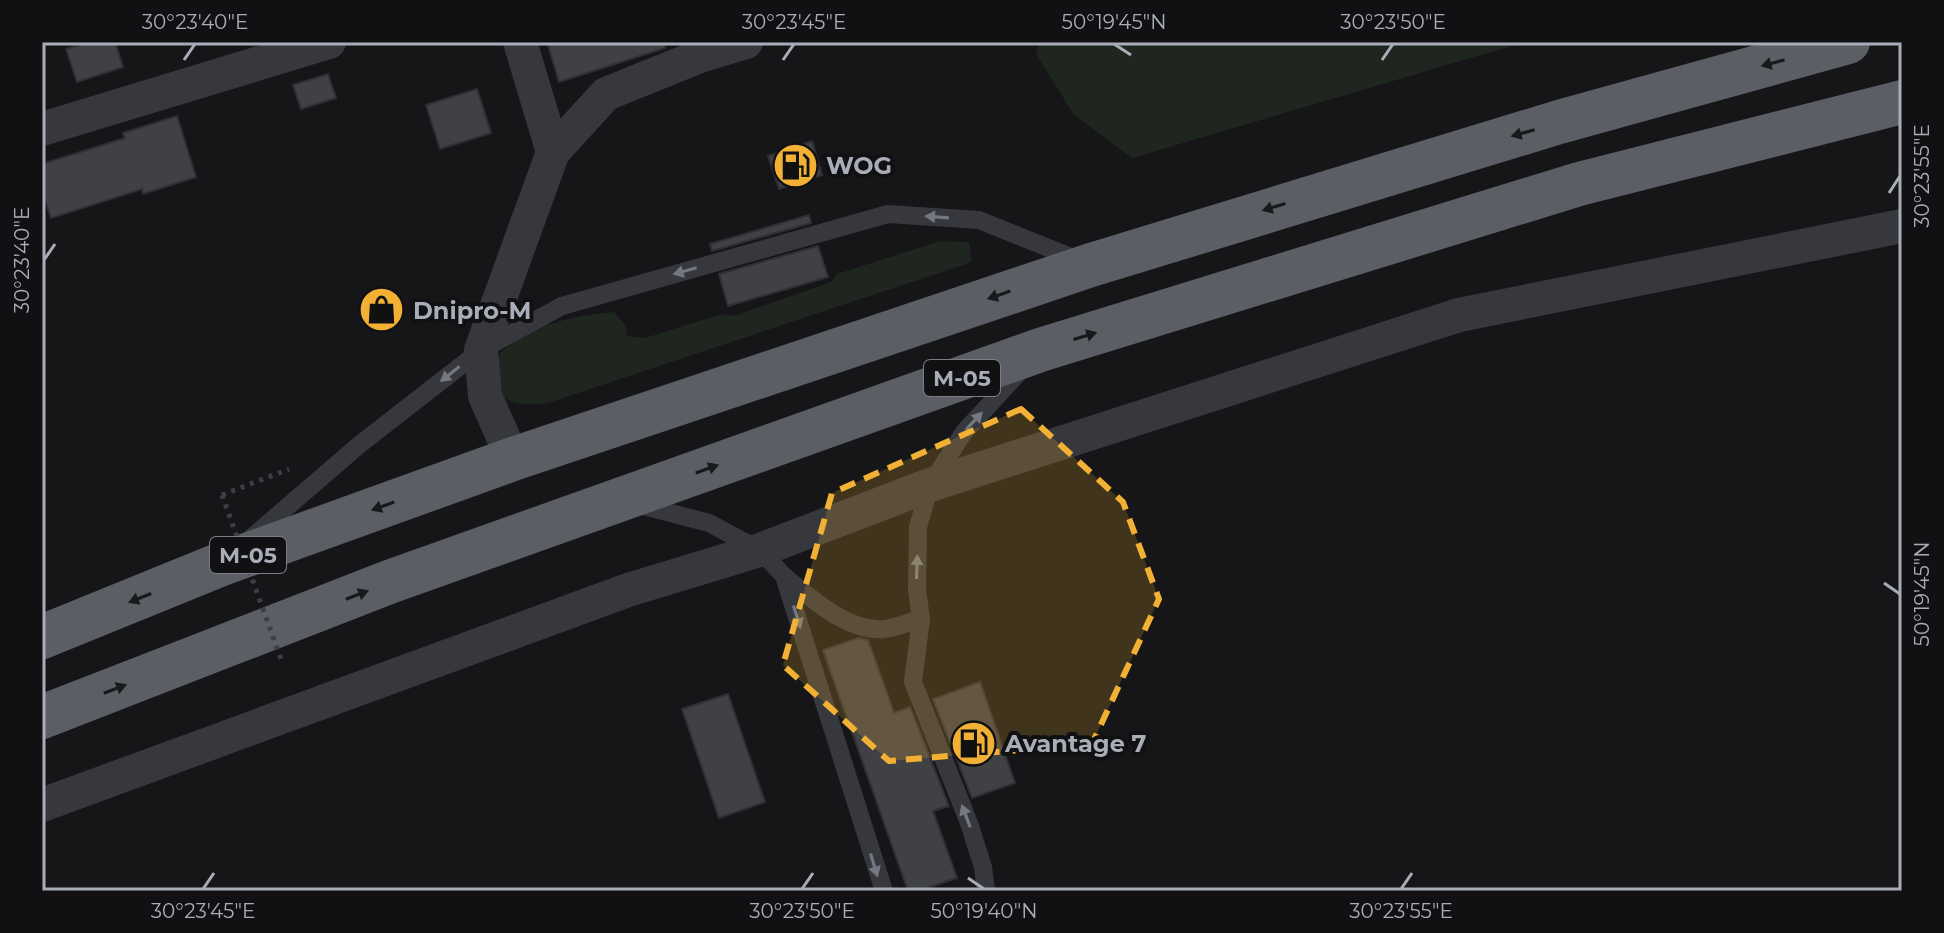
<svg xmlns="http://www.w3.org/2000/svg" width="1944" height="933" viewBox="0 0 1944 933" font-family="Montserrat,sans-serif">
	<style>
		.green { fill: #1e261f }
		.building { fill: #404145; stroke: #303034; stroke-width: 2 }
		.lines { fill: none; stroke-linecap: round; stroke-linejoin: round }
		.path { stroke: #3d3f44; stroke-width: 5; stroke-dasharray: 4 6; stroke-linecap: butt }
		.service { stroke: #37383d; stroke-width: 18 }
		.minor { stroke: #37383d; stroke-width: 34 }
		.trunk { stroke: #5b5e65; stroke-width: 44 }
		.path-bridge { stroke: #3d3f44; stroke-width: 5; stroke-dasharray: 4 6; stroke-linecap: butt }
		.oneway { fill: #18191b }
		.oneway2 { fill: #757881 }
		.marked { fill: #f2b134; fill-opacity: 0.2; stroke: #f2b134; stroke-width: 6; stroke-dasharray: 16 10; stroke-linejoin: round }
		.ticks { fill: none; stroke: #a8adb8; stroke-width: 3 }
		.labels { text-anchor: middle; dominant-baseline: central; stroke-width: 8; stroke-linejoin: round; paint-order: stroke }
		.shield { fill: #111113; stroke: #7b7e86; stroke-width: 2 }
		.shield-label { font-size: 22px; font-weight: bold; fill: #a8adb8 }
		.poi-label { font-size: 24px; font-weight: bold; fill: #a8adb8; stroke: #111113; text-anchor: start }
		.neatline { fill: none; stroke: #a8adb8; stroke-width: 3 }
		.ticks-label { font-size: 20px; text-anchor: middle; fill: #a8adb8 }
	</style>
	<rect width="100%" height="100%" fill="#161618"/>
	<g class="green">
		<path d="M1040,42H1525L1132,158L1074,115L1036,54Z"/>
		<path d="M940,241L969,242L972,262L548,403C528,406 501,406 492,382C490,377 491,368 491,363C523,326 568,316 614,312L625,325L627,336L645,338L722,314L734,316L831,282L837,274Z"/>
	</g>
	<g class="building">
		<path d="M89,42H115L123,67L77,82L66,49Z"/>
		<path d="M547,42H665V48L559,82Z"/>
		<path d="M328,74L336,98L301,109L293,85Z"/>
		<path d="M477,89L491,133L440,149L426,105Z"/>
		<path d="M177,116L196,177L143,194L142,189L51,218L42,190V164L125,138L123,133Z"/>
		<path d="M812,141L822,175L779,189L768,156Z"/>
		<path d="M809,215L811,223L712,251L710,244Z"/>
		<path d="M818,246L828,277L728,306L719,274Z"/>
		<path d="M858,638L868,640L894,713L910,707L949,806L933,811L957,878L918,891H908L823,650Z"/>
		<path d="M980,682L1015,783L972,798L933,699Z"/>
		<path d="M728,694L765,802L719,818L682,709Z"/>
	</g>
	<g class="lines">
		<path class="path" d="M222,495L289,469"/>
		<g class="service">
			<path d="M636,504L709,523L760,550L784,576L884,891"/>
			<path d="M250,539L359,445L481,350L562,306L888,214L979,220L1081,261"/>
			<path d="M784,576C811,598 847,632 884,629C896,628 909,622 921,619"/>
			<path d="M986,891L983,867L969,823L913,682L921,619L917,590L918,527L930,485L964,432L1024,367"/>
		</g>
		<g class="minor">
			<path d="M42,129L329,42"/>
			<path d="M553,152L606,94L700,56L746,42"/>
			<path d="M513,459L485,396L481,350L553,152L520,42"/>
			<path d="M42,805L628,590L760,550L930,485L1459,315L1902,226"/>
		</g>
		<g class="trunk">
			<path d="M42,637L219,565L513,459L1091,265L1559,122L1848,42"/>
			<path d="M42,717L389,582L1040,350L1579,184L1902,102"/>
		</g>
		<path class="path-bridge" d="M222,495L282,662"/>
	</g>
	<defs><path id="oneway-solid" d="M-6-.8H1V-3.2L6.5 0L1 3.2V.8H-6Z" transform="scale(2)"/></defs>
	<g class="oneway">
		<use href="#oneway-solid" transform="translate(1773 63) rotate(165)"/>
		<use href="#oneway-solid" transform="translate(1523 133) rotate(164)"/>
		<use href="#oneway-solid" transform="translate(1274 207) rotate(163)"/>
		<use href="#oneway-solid" transform="translate(999 295) rotate(161)"/>
		<use href="#oneway-solid" transform="translate(1085 336) rotate(-17)"/>
		<use href="#oneway-solid" transform="translate(707 469) rotate(-20)"/>
		<use href="#oneway-solid" transform="translate(383 506) rotate(160)"/>
		<use href="#oneway-solid" transform="translate(357 595) rotate(-21)"/>
		<use href="#oneway-solid" transform="translate(140 598) rotate(158)"/>
		<use href="#oneway-solid" transform="translate(115 689) rotate(-21)"/>
	</g>
	<g class="oneway2">
		<use href="#oneway-solid" transform="translate(937 217) rotate(-176)"/>
		<use href="#oneway-solid" transform="translate(685 271) rotate(164)"/>
		<use href="#oneway-solid" transform="translate(450 374) rotate(142)"/>
		<use href="#oneway-solid" transform="translate(974 421) rotate(-47)"/>
		<use href="#oneway-solid" transform="translate(917 567) rotate(-88)"/>
		<use href="#oneway-solid" transform="translate(797 617) rotate(73)"/>
		<use href="#oneway-solid" transform="translate(966 816) rotate(-111)"/>
		<use href="#oneway-solid" transform="translate(874 865) rotate(73)"/>
	</g>
	<path class="marked" d="M1021,409L1123,502L1159,599L1092,744L889,761L783,665L832,493Z"/>
	<path class="ticks" d="M1114,44L1131,55M184,60L195,44M783,60L794,44M1382,60L1393,44M1889,193L1900,176M44,260L55,244M1884,583L1900,594M968,878L984,889M203,889L214,873M802,889L813,873M1401,889L1412,873"/>
	<defs>
		<symbol id="fuel-disc" viewBox="-11 -11 22 22"><circle r="9.5" fill="#f2b134" stroke="#111113"/><path d="M-5.5-6h7V0h2V4h1.3V-2.5L3-4.5l.8-.8L6-3V5H2.5V1h-1V6h-7ZM-4.2-4.7v3.2H.2V-4.7Z" fill="#111"/></symbol>
		<symbol id="shop-disc" viewBox="-11 -11 22 22"><circle r="9.5" fill="#f2b134" stroke="#111113"/><path d="M-5-2.5h2.3a2.7 3.5 0 0 1 5.4 0H5L5.5 6h-11ZM-1.5-2.5h3a1.5 2.3 0 0 0-3 0Z" fill="#111"/></symbol>
	</defs>
	<g fill-rule="evenodd">
		<use href="#fuel-disc" x="770" y="140" width="51" height="51"/>
		<use href="#shop-disc" x="356" y="284" width="51" height="51"/>
		<use href="#fuel-disc" x="948" y="718" width="51" height="51"/>
	</g>
	<g class="labels">
		<g class="shield">
			<rect x="924" y="360" width="76" height="36" rx="6"/>
			<rect x="210" y="537" width="76" height="36" rx="6"/>
		</g>
		<g class="shield-label">
			<text x="962" y="378">М-05</text>
			<text x="248" y="555">М-05</text>
		</g>
		<g class="poi-label">
			<text x="826" y="165">WOG</text>
			<text x="413" y="310">Dnipro-M</text>
			<text x="1005" y="743">Avantage 7</text>
		</g>
	</g>
	<rect width="1944" height="933" fill="none" stroke="#111113" stroke-width="88"/>
	<rect x="44" y="44" width="1856" height="845" class="neatline"/>
	<g class="ticks-label">
		<text x="195" y="29">30°23'40"E</text>
		<text x="794" y="29">30°23'45"E</text>
		<text x="1114" y="29">50°19'45"N</text>
		<text x="1393" y="29">30°23'50"E</text>
		<text transform="translate(1922 176) rotate(-90)" y="7">30°23'55"E</text>
		<text transform="translate(22 260) rotate(-90)" y="7">30°23'40"E</text>
		<text transform="translate(1922 594) rotate(-90)" y="7">50°19'45"N</text>
		<text x="203" y="918">30°23'45"E</text>
		<text x="802" y="918">30°23'50"E</text>
		<text x="984" y="918">50°19'40"N</text>
		<text x="1401" y="918">30°23'55"E</text>
	</g>
</svg>
